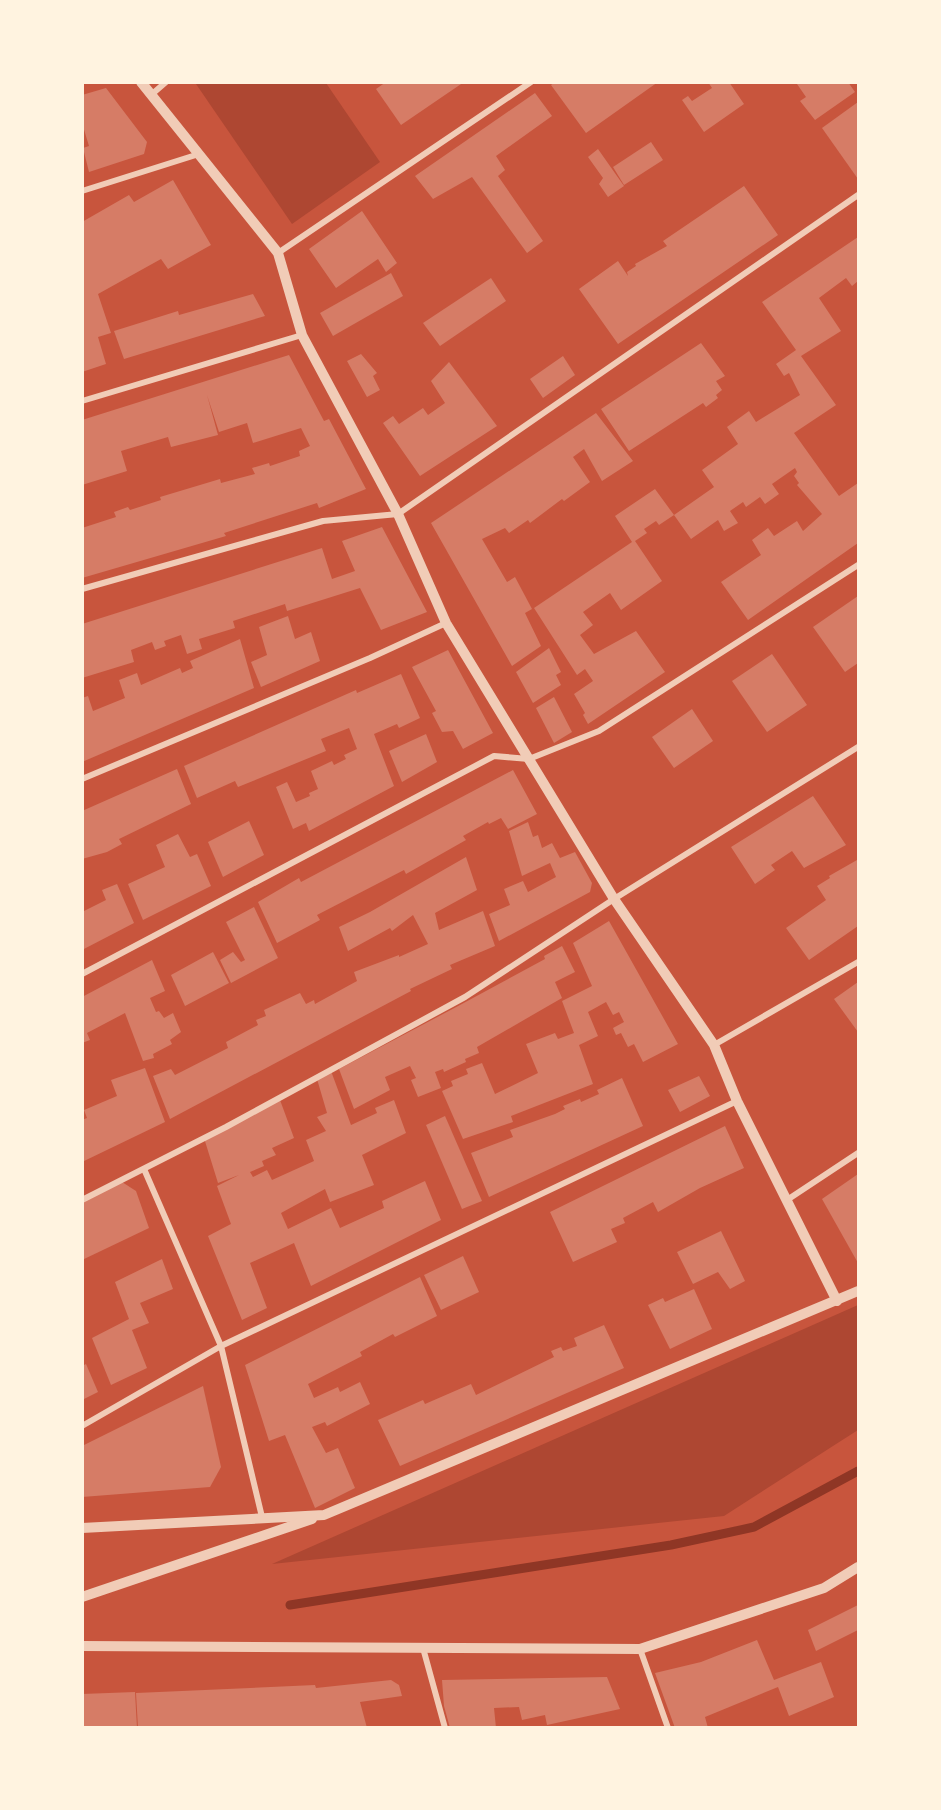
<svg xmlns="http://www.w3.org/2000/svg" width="941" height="1810" viewBox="0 0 941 1810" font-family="'DM Sans',sans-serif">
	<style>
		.green { fill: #ae4732 }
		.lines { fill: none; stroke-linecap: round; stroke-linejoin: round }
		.stream { stroke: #8f3625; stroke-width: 9 }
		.building { fill: #d67c66 }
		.minor { stroke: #f1ccb7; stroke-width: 6 }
		.tertiary { stroke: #f1ccb7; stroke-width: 10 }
	</style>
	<rect width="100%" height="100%" fill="#c8553d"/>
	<g class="green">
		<path d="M199,82L326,83L380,162L292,224L196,84Z"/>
		<path d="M858,1305V1430L724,1516L272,1564Z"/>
	</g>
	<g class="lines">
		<path class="stream" d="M290,1605L671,1545L754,1527L858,1471"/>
	</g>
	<g class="building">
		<path d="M386,82H464L401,125L376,89Z"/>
		<path d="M555,82H658L586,133L551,85Z"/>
		<path d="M708,82H729L744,104L704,132L682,100L688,96L692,101L712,88Z"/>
		<path d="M800,82H848L855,92L815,120L800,101L806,97L797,84Z"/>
		<path d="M106,88L147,142L144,154L89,172L83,148L89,146L82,123V95Z"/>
		<path d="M535,93L552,116L496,156L505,170L498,176L543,241L527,253L472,177L433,199L415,176Z"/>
		<path d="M858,102V179L822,128Z"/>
		<path d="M651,142L663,160L624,185L613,167Z"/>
		<path d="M598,149L624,186L608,197L599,184L603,178L588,157Z"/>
		<path d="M173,180L211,245L168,269L161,259L98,294L111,333L98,337L106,364L82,372V222L129,195L134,202Z"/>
		<path d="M744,186L778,235L618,344L579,289L618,261L628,276L627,272L636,266L635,264L667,246L663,241Z"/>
		<path d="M362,211L397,263L386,272L378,259L336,288L309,249Z"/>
		<path d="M858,237V281L852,286L846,278L819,298L841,331L801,356L836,405L794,433L839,496L858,483V543L748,620L721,582L761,555L752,540L768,528L774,536L797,521L803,531L822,514L797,485L799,483L794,476L797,472L795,468L772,484L779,494L765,504L760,497L746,507L743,502L730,511L738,523L724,531L718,520L691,539L674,515L659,525L656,521L644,529L647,533L635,541L662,581L621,610L610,593L583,612L593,625L580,635L594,654L636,631L665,672L588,724L583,715L585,713L574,694L593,681L585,669L577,675L534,608L632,542L615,516L655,489L674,515L714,487L702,470L738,444L727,427L749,411L756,422L800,395L789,373L784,376L776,364L796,350L762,302Z"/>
		<path d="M391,273L403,296L333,336L320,313Z"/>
		<path d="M491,278L506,301L440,346L423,323Z"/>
		<path d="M253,294L265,316L124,359L114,331L178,311L179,315Z"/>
		<path d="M701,343L725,376L716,381L722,390L716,395L718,398L706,407L703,403L629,451L601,409Z"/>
		<path d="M361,354L377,373L373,376L380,390L367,397L347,361Z"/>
		<path d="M289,355L324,421L329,419L366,489L319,508L317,503L224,533L226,536L82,578V528L116,517L114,512L128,507L130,510L161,500L160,497L220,479L221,483L255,474L252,468L269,463L270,466L300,456L299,451L310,446L301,428L253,443L247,423L219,432L207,395L218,435L171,447L168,437L121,451L127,471L82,485V420Z"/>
		<path d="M563,356L575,375L543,398L530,379Z"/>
		<path d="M449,362L497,426L420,476L383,423L393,416L399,424L423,408L428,415L445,403L431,381Z"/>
		<path d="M596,413L633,461L602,481L584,449L573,457L590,482L564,501L562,499L530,523L528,520L509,533L505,528L482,539L507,582L515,577L532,609L525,613L541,646L512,666L431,523Z"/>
		<path d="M382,527L427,612L381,630L360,588L287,611L285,604L233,621L235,628L199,639L202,649L187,654L181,635L164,641L166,646L155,650L152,642L131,650L134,662L82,678V624L322,548L332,579L355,571L342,541Z"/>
		<path d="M858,596V663L845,672L813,627Z"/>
		<path d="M288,616L295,639L311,632L320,661L261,687L251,662L267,655L259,627Z"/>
		<path d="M240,639L254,688L82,762V698L88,696L93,711L125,698L119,680L137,673L141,685L180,668L182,673L193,668L190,661Z"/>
		<path d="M549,648L561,672L556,675L561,685L533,703L516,672Z"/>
		<path d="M448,650L493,733L463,749L453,731L442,732L432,713L436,711L412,667Z"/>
		<path d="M772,654L807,705L767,732L732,681Z"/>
		<path d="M401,674L420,718L399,728L397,724L374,734L394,786L309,831L306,823L293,829L276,787L287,782L296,802L310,796L309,793L318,789L311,771L332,761L334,765L346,759L344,755L357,749L349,728L321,739L326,751L238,787L235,781L197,798L184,766L356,690L357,693Z"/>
		<path d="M554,697L572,732L554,743L536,708Z"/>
		<path d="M692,709L713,741L674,768L652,737Z"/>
		<path d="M426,734L437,762L402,782L389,751Z"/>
		<path d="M177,769L191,804L119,839L122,844L107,852L82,859V811Z"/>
		<path d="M513,770L537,814L508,829L501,818L489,824L488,822L463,836L466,840L406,874L404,870L317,915L320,920L277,943L258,902L299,878L301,882Z"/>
		<path d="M813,796L846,845L804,868L792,851L771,865L775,870L755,884L731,847Z"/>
		<path d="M249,821L264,855L223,877L208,842Z"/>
		<path d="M528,822L533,837L538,835L542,848L552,843L560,858L575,852L592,883L590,892L499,941L489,914L510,905L504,889L523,881L528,892L556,877L550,863L522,876L509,831Z"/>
		<path d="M178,834L190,857L197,854L211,886L143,920L128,884L165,867L156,845Z"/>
		<path d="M466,857L477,890L435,913L439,930L483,911L495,946L450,965L452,969L410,989L411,991L170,1119L153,1076L171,1069L175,1075L228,1048L226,1042L258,1025L256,1020L266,1016L264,1010L300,993L306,1004L314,1000L315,1004L357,981L354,972L399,955V957L428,944L413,915L392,931L390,928L348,951L339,927L370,912Z"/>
		<path d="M857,860L858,926L809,960L786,928L826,900L817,886L830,878L829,876Z"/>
		<path d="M117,884L134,923L82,950V912L106,900L102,890Z"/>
		<path d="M254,907L278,958L231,983L220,960L233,952L241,962L245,960L226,922Z"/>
		<path d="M609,921L678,1044L643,1062L634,1044L628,1047L621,1033L616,1035L613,1028L624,1022L619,1012L613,1015L606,1002L588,1012L598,1036L579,1045L593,1084L511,1116L513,1122L463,1139L442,1091L453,1086L451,1081L468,1074L466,1069L482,1063L495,1094L538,1073L526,1044L555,1033L558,1039L574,1033L562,1001L592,986L573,943Z"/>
		<path d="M562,946L575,972L555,982L562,998L477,1047L479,1053L465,1059L466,1062L444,1072L443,1069L435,1072L441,1088L418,1097L411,1080L416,1078L410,1066L385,1077L390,1090L354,1109L339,1069L460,1005L545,959L544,956Z"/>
		<path d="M213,952L229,983L185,1006L171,975Z"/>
		<path d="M152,960L165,991L150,998L156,1012L159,1011L164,1018L173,1013L181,1032L170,1040L172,1044L153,1054L154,1058L143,1061L125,1013L87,1033L90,1040L82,1043V997Z"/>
		<path d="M858,982V1032L834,999Z"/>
		<path d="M145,1068L165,1122L82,1162V1120L87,1118L84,1110L117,1096L111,1080Z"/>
		<path d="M331,1071L351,1125L377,1113L375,1108L394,1100L406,1133L362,1155L374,1185L330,1202L325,1189L281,1213L288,1229L331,1208L340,1228L384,1208L382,1201L425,1181L441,1220L311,1286L294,1243L250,1263L267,1308L242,1320L208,1236L231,1224L217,1186L239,1175L218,1183L204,1138L280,1100L294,1138L272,1148L276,1155L262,1161L264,1166L250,1172L253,1177L267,1170L272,1180L314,1161L306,1140L326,1131L317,1117L327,1113L317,1079Z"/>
		<path d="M699,1076L710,1096L680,1112L668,1090Z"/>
		<path d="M622,1078L643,1126L489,1197L471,1153L513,1137L510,1130L555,1114L565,1109L563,1106L580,1099L581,1102L599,1094L597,1090Z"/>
		<path d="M445,1116L482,1201L462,1209L426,1125Z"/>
		<path d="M725,1126L744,1168L700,1188L658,1212L653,1202L623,1218L625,1223L611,1229L617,1242L573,1262L550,1212Z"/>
		<path d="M858,1174V1263L822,1199Z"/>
		<path d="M122,1182L136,1191L149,1228L82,1260V1202Z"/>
		<path d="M721,1231L745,1281L730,1289L718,1272L693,1284L677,1252Z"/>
		<path d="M463,1256L479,1292L441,1310L424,1275Z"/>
		<path d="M162,1259L173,1289L140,1303L149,1323L132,1330L147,1368L111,1385L92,1338L129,1319L115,1282Z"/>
		<path d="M420,1277L437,1316L395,1337L393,1334L360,1352L362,1356L308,1384L314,1398L338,1387L340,1392L360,1382L370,1404L327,1426L325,1422L312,1427L326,1453L338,1448L355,1488L315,1508L285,1435L269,1441L245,1365Z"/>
		<path d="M694,1289L712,1329L670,1349L648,1305L663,1298L665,1302Z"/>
		<path d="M604,1325L624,1368L400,1466L378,1420L423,1400L425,1404L471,1384L476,1395L554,1357L551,1351L561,1347L563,1351L577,1346L574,1338Z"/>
		<path d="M86,1364L98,1392L82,1400V1366Z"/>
		<path d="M203,1386L221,1467L210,1487L82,1497V1446Z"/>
		<path d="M858,1605V1630L816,1651L808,1630Z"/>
		<path d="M757,1640L774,1680L821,1662L834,1697L789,1716L778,1687L705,1717L708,1728H675L655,1673L701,1662Z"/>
		<path d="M607,1677L620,1709L547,1725L545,1715L522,1720L519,1707L494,1708L496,1728H450L444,1706L442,1680Z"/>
		<path d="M391,1680L399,1685L402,1696L360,1702L367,1728H138L136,1693L315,1685L316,1688Z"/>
		<path d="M135,1692L137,1728H82V1694Z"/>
	</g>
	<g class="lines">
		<g class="minor">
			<path d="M151,95L166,82"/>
			<path d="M82,191L199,154"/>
			<path d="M278,253L531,82"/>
			<path d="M82,401L302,335"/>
			<path d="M82,589L323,521L398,514L858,195"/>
			<path d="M82,779L370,658L446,623"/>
			<path d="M82,974L494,756L529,759L599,731L858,565"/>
			<path d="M714,1045L858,962"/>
			<path d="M144,1169L221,1346L262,1517"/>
			<path d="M82,1200L226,1127L465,997L614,899L858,747"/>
			<path d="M787,1200L858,1153"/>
			<path d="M82,1426L221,1346L737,1101"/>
			<path d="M423,1648L445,1728"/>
			<path d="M640,1649L668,1728"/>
		</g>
		<g class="tertiary">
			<path d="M141,82L278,253L302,335L398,514L446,623L614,899L714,1045L737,1101L837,1301"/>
			<path d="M82,1528L324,1515L858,1291"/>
			<path d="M82,1597L312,1519"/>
			<path d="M82,1646L640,1649L824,1588L858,1567"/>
		</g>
	</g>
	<rect width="941" height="1810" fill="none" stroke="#fff3e0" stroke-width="168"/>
</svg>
